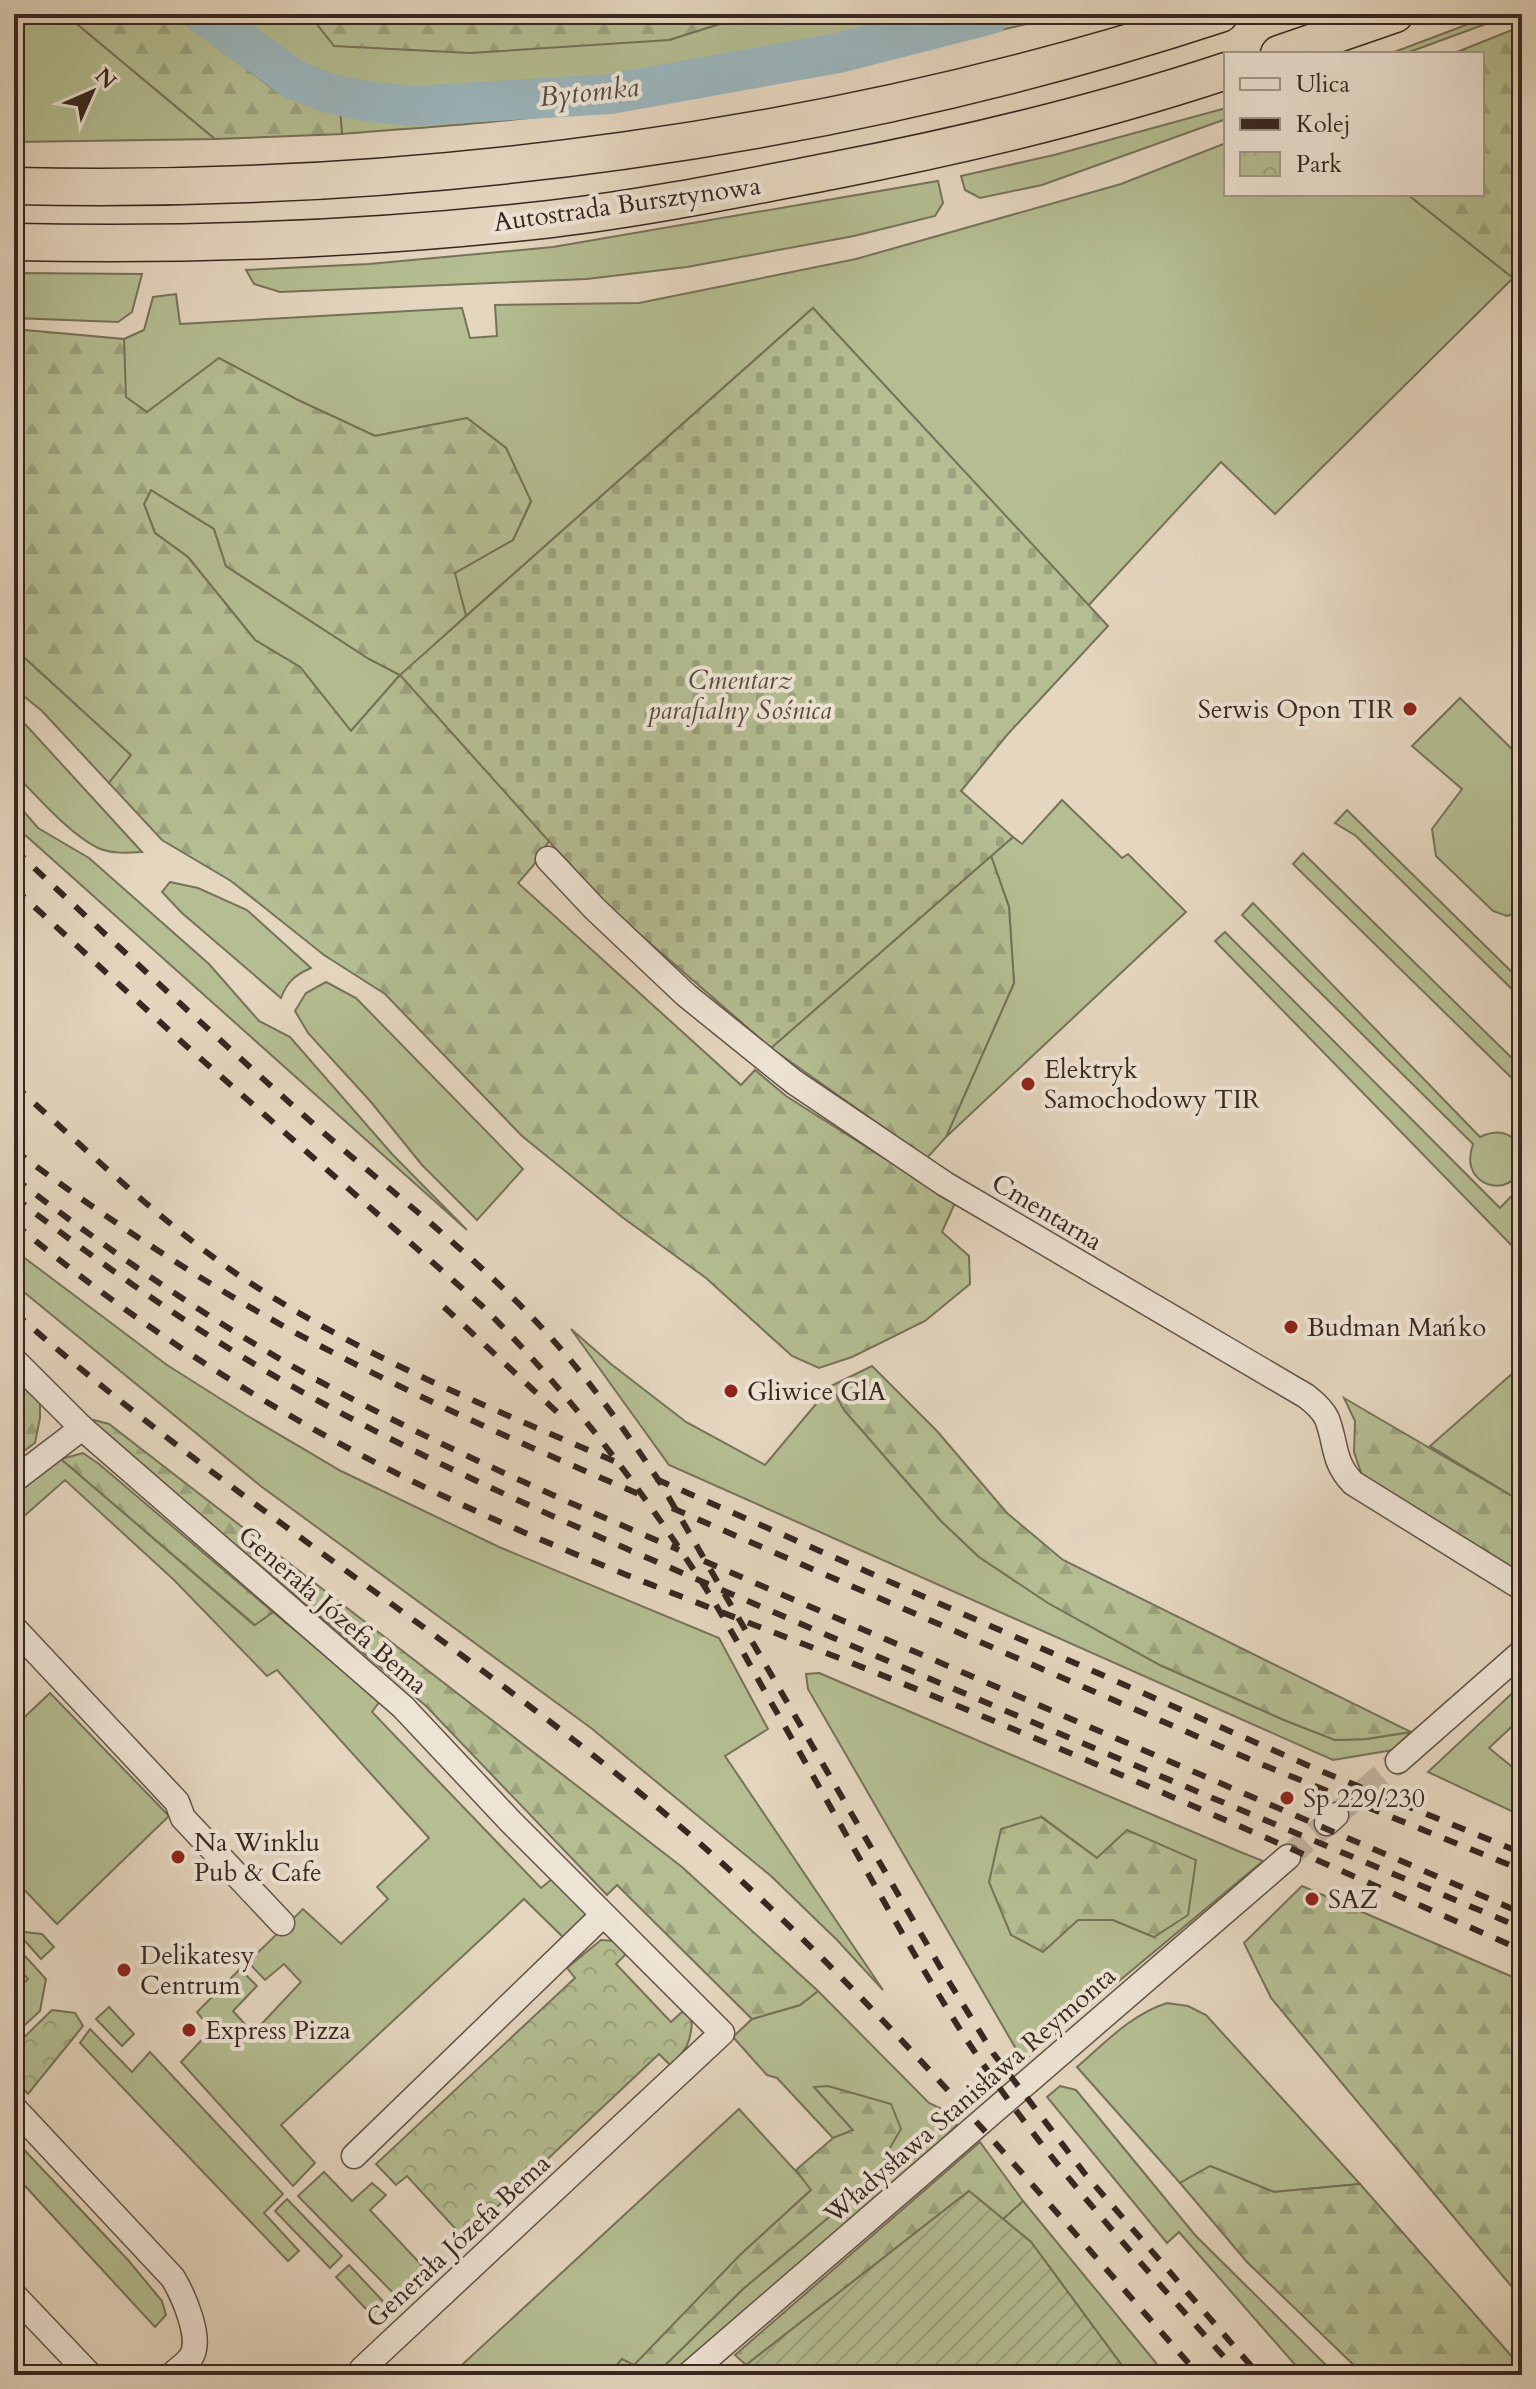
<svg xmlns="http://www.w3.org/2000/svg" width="1536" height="2389" viewBox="0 0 1536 2389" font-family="Cardo,serif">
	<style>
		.grass { fill: #b4be92; stroke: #76725a; stroke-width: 2; fill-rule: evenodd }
		.forest { fill: url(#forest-firs); stroke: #76725a; stroke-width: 2; fill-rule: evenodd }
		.cemetery { fill: url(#cemetery-stones); stroke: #76725a; stroke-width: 2 }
		.park { fill: url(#park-crowns); stroke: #76725a; stroke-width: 2 }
		.garden { fill: url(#garden-furrows); stroke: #76725a; stroke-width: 2 }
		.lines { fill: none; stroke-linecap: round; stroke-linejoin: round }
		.river { stroke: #9bb6bd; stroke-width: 40 }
		.minor-tunnel { stroke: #c2b39f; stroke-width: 24; stroke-dasharray: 24 12; stroke-linecap: butt }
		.minor-casing { stroke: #625348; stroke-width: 27 }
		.highway-casing { stroke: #372721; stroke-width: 39 }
		.minor { stroke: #eee4d5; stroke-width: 24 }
		.highway { stroke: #e5d6bf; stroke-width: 36 }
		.rail { stroke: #372721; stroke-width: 6; stroke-dasharray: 14 14; stroke-linecap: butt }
		.poi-dot { fill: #8f2418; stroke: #eee4d5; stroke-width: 3 }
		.labels { text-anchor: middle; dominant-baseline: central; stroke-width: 8; stroke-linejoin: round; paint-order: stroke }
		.street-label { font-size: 26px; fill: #372721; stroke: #eee4d5 }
		.park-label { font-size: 26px; font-style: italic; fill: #564d3d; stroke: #eee4d5 }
		.poi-label { font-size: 26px; fill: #372721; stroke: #eee4d5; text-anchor: start }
		.water-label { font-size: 28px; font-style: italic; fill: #504b48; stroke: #eee4d5 }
	</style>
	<defs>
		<pattern id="forest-firs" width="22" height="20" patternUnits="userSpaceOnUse" patternTransform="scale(2)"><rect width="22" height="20" fill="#b4be92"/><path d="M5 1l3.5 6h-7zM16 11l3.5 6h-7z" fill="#9ba37e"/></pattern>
		<pattern id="cemetery-stones" width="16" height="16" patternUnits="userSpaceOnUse" patternTransform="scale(2)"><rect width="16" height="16" fill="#b4be92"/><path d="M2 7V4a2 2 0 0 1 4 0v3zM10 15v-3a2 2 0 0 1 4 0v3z" fill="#9ba37e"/></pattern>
		<pattern id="park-crowns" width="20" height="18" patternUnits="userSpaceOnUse" patternTransform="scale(2)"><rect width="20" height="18" fill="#b4be92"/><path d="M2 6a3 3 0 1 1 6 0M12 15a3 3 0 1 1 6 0" fill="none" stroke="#9ba37e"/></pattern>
		<pattern id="garden-furrows" width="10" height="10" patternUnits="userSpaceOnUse" patternTransform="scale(2)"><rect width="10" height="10" fill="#b4be92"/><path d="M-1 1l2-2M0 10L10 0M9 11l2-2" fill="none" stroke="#9ba37e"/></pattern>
	</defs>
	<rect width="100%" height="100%" fill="#e5d6bf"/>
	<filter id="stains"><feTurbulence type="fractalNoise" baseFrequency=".0025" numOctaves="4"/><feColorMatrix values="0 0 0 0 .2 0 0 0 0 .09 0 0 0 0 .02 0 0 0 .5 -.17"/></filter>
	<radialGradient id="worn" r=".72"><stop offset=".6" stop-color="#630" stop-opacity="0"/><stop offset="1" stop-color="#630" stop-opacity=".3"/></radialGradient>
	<g class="grass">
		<path d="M14,14H65L215,139L14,142Z"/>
		<path d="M213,14H309L335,46L669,40L751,14H1068C898,55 727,93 554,115C484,124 412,128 342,134L337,84L264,53Z"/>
		<path d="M1495,14H1513L1404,54H1389Z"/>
		<path d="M1226,108V119L1042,185L980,198L965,190L961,176L1054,155Z"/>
		<path d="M1226,143V194H1407L1513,278L1275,514L1221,462L1088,606L813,308L466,616L454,573L513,540L531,502L506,448L467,418L375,436L298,400L147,413L125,397L124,339L144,330L153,297L176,294L180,324L462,308L470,338L497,336L495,305L639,303L856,259L1121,184Z"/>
		<path d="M938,181L943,203L935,216L854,236L687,267L587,279L280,292L254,284L246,270L369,264L553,247Z"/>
		<path d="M14,273L142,274L132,312L118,322L14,318Z"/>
		<path d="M151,490L214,529L226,566L369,659L400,675L351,731L300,667L255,640L188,557L155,533L144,504Z"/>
		<path d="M14,648L131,755L109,783L42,711L14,688Z"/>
		<path d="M1460,698L1522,759V911L1507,916L1493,911L1436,856L1432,829L1462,789L1412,746Z"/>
		<path d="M14,712L142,852C128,853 112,854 98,848C69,834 37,796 14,773Z"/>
		<path d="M14,800L38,828L89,858L209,964L259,1021L290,1037L392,1154L467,1230L14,825Z"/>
		<path d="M1062,800L1122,858L1128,854L1186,912L946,1137L1014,983L1009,907L991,856L1013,837L1022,844Z"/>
		<path d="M1347,810L1522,982V999L1356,836L1335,823Z"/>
		<path d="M1303,853L1522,1068V1088L1293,864Z"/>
		<path d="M170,882L198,888L247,910L311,968C295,975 287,982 281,998L182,913L162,892Z"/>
		<path d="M1253,903L1480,1137C1524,1116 1536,1176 1503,1185C1494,1187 1486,1185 1479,1179C1468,1169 1469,1157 1473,1144L1242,915Z"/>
		<path d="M1225,932L1500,1208L1522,1185V1256L1215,941Z"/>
		<path d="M326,982L356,998L523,1169L477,1220L422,1165L371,1102L308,1033L295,1011L306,993Z"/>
		<path d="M14,1250L167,1365L246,1415L341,1471L499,1547L719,1638L768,1729L725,1756L883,1990L837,1940L771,1876L591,1728L262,1487L14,1284Z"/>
		<path d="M571,1329L611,1364L686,1422L765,1465L831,1386L844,1410L941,1521L979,1557L1048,1603L1160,1665L1284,1720L1335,1740L1366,1739L1411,1732L1393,1750L1333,1760L669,1465Z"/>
		<path d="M1522,1365V1502L1430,1446Z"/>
		<path d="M61,1459L254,1625L273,1612L380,1701L372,1712L541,1888L552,1879L591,1918L567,1941L524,1899L281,2125L315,2163L293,2186L181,2062L211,2030L197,2012L240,1969L257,1986L233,2011L253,2033L301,1982L284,1964L265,1980L248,1962L303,1909L341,1944L388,1899L377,1887L429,1838L277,1670L267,1676L174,1580L65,1480L14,1525V1494Z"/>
		<path d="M819,1673L1238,1851L1263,1861L1023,2061L808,1689L806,1674ZM1042,1817L1097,1858L1154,1937L1113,1920L1078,1919Z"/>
		<path d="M1522,1684V1717L1489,1748L1522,1775V1816L1428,1772Z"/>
		<path d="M50,1693L169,1816L57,1924L14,1879V1727Z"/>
		<path d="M16,1931L42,1934L54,1947L41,1959Z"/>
		<path d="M14,1944L46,1979L40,2011L14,2035V1993L28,1979L14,1963Z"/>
		<path d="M818,1991L929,2103L944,2110L957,2125L903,2177L670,2375H655L743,2289L878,2176L893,2168L815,2088L853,2130L833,2138L777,2078L767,2075L733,2037L752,2019L800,2005Z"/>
		<path d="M1167,2003L1188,2006L1206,2015L1360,2184L1274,2192L1210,2166L1180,2183L1077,2067C1105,2043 1130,2015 1167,2003Z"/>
		<path d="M109,2007L134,2034L122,2046L96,2019Z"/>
		<path d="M90,2029L132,2072L150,2052L283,2194L264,2213L299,2251L288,2261L80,2043Z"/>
		<path d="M1060,2086L1076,2090L1195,2235L1336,2375H1304L1179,2232L1167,2243L1047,2097Z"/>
		<path d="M739,2109L812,2189L740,2255L634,2366L622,2359L608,2375H451Z"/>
		<path d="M14,2139L128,2260L162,2301L166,2315L155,2327L14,2174Z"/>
		<path d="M324,2172L352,2201L372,2183L386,2195L370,2210L428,2272L399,2299L298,2196Z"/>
		<path d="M287,2199L342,2256L330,2268L275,2211Z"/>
		<path d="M1023,2201L1166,2375H1129L1031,2242L1003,2219Z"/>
		<path d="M349,2265L394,2313L381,2325L336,2277Z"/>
	</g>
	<g class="forest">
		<path d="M65,14H173L271,87L340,108L342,134L215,139Z"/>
		<path d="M309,14H751L669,40L470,53L334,46Z"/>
		<path d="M1522,26V269L1513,278L1407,194H1482V54H1452Z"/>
		<path d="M14,329L124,339L126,397L147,412L219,358L298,400L375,436L467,418L506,448L531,501L513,540L455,573L466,616L401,675L549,841L533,866L518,883L741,1085L755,1070L786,1096L955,1203L942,1232L969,1256L970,1284L925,1321L852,1357L819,1368L792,1356L706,1278L622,1217L522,1136L385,994L324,955L231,881L162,840L109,783L131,755L14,648ZM151,490L214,529L226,566L369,659L400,675L351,731L300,667L255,640L188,557L155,533L144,504Z"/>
		<path d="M991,856L1009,907L1014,983L946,1137L927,1158L771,1048Z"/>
		<path d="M872,1366L937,1431L1007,1513L1063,1560L1411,1732L1366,1739L1335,1740L1284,1720L1160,1665L1048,1603L979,1557L941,1521L844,1410L831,1386Z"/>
		<path d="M23,1379L40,1395V1418L35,1443L14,1458V1387Z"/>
		<path d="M1344,1398L1522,1502V1576L1364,1481L1354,1452L1355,1421Z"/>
		<path d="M94,1420L109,1424L682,1867L818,1991L800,2005L752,2019L617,1885L607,1895L426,1706L90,1422Z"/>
		<path d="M83,1453L99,1464L273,1612L255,1625L61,1459Z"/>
		<path d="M1041,1817L1097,1858L1127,1830L1196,1860L1188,1915L1154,1937L1113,1920H1078L1043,1952L1011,1935L989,1882L1001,1829Z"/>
		<path d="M1302,1886L1522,1981V2299L1271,1998L1244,1943Z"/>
		<path d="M828,2086L891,2104L901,2129L884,2158L894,2168L878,2176L743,2289L655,2375H608L622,2359L634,2365L740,2255L811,2190L796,2170L833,2138L853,2130L814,2087Z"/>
		<path d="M980,2142L1023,2201L1003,2219L969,2191L746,2365L735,2355Z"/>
		<path d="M1210,2166L1274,2192L1360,2184L1522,2368V2375H1364L1247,2262L1180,2183Z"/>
	</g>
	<path class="cemetery" d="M813,308L1108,626L1007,735L961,791L1013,837L771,1048L606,905L400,675Z"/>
	<g class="park">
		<path d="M601,1940L615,1941L628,1952L616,1964L671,2022L684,2010L692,2021C691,2042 686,2052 670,2065L659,2054L464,2238L407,2176L396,2185L376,2164L575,1978L567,1968Z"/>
		<path d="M52,2010L75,2013L83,2026L28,2094L14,2078V2047Z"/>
	</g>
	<path class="garden" d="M969,2191L1031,2242L1129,2375H753L746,2365Z"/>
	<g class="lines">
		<path class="river" d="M204,14L293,79L328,93L369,102L414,106L610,94L838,53L991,14"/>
		<g class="minor-tunnel">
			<path d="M1336,1815L1398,1761"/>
			<path d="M1288,1857L1327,1823"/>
		</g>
		<defs>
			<g id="minor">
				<path d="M548,859L595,909L686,995L794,1082L945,1184L1306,1396C1314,1402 1323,1410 1327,1419C1337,1445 1332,1461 1353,1483L1522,1588"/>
				<path d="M14,1360L82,1428L403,1707L511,1822L722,2033L362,2369L360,2375"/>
				<path d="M14,1480L82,1428"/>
				<path d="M14,1628L177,1802L183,1818L282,1923"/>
				<path d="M1398,1761L1522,1652"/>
				<path d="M1327,1823L1336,1815"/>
				<path d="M14,2108L173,2278C183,2295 203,2339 191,2357C186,2364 178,2369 172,2375"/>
				<path d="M354,2156L603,1915"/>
				<path d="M14,2295L90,2375"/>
				<path d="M688,2375L1288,1857"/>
			</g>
			<g id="highway">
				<path d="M1279,54L1395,14"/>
				<path d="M14,186C416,195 837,140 1220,14"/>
				<path d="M14,242C193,246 373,239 551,219C645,208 738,189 831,171C965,145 1096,114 1226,71"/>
			</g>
		</defs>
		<use href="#minor" class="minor-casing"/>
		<use href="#highway" class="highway-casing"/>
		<use href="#minor" class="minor"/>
		<use href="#highway" class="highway"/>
		<g class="rail">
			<path d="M14,849C111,940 209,1031 309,1120C387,1189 472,1252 544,1330C588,1378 625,1430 661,1484L943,1972L993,2053L1085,2174L1259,2375"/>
			<path d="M14,888L183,1043L481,1305C566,1389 638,1484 703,1584C728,1623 749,1664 772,1704C835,1813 894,1924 961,2031C1041,2156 1142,2264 1240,2375"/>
			<path d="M14,1085C85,1148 153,1215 231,1270C350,1352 484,1405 616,1462"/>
			<path d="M14,1150C108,1220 206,1285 309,1340C416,1397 528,1447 639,1494"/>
			<path d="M14,1178C111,1252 210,1321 317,1380C434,1444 556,1497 679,1550"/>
			<path d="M14,1197C110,1271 209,1341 315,1399C481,1490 656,1561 829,1636C1060,1734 1291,1831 1522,1928"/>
			<path d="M14,1223C132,1322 264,1407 402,1476C561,1555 729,1613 894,1680C1105,1765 1313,1859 1522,1950"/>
			<path d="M444,1307L557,1412"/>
			<path d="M14,1312C223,1496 462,1642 675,1822C869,1987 1031,2185 1199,2375"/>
			<path d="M656,1479L1316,1769L1522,1853"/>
			<path d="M672,1508L1256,1762L1522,1870"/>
			<path d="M704,1561L1522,1913"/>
		</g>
	</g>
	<g class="poi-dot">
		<circle cx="1410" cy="709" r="8"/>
		<circle cx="1028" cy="1084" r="8"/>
		<circle cx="1291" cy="1327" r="8"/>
		<circle cx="731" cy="1391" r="8"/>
		<circle cx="1287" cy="1798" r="8"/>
		<circle cx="178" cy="1857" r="8"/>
		<circle cx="1312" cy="1899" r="8"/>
		<circle cx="124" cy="1970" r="8"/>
		<circle cx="189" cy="2030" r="8"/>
	</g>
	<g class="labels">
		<g class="street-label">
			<text transform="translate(627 204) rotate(-8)">Autostrada Bursztynowa</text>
			<text transform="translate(1047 1212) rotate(31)">Cmentarna</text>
			<text transform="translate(333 1610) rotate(41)">Generała Józefa Bema</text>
			<text transform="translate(970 2095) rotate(-41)">Władysława Stanisława Reymonta</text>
			<text transform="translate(458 2241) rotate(-43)">Generała Józefa Bema</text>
		</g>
		<g class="park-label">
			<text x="740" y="680">Cmentarz<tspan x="740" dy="30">parafialny Sośnica</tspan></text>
		</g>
		<g class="poi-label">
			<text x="1394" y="709" text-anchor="end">Serwis Opon TIR</text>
			<text x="1044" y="1069">Elektryk<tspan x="1044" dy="30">Samochodowy TIR</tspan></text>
			<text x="1307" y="1327">Budman Mańko</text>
			<text x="747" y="1391">Gliwice GlA</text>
			<text x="1303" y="1798">Sp 229/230</text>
			<text x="194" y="1842">Na Winklu<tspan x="194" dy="30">Pub &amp; Cafe</tspan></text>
			<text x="1328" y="1899">SAZ</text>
			<text x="140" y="1955">Delikatesy<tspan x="140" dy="30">Centrum</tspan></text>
			<text x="205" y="2030">Express Pizza</text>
		</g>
		<g class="water-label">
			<text transform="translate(589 92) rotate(-6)">Bytomka</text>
		</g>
	</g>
	<rect width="1536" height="2389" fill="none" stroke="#e5d6bf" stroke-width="48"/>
	<rect x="16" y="16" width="1504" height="2357" fill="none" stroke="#372721" stroke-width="4"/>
	<rect x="24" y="24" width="1488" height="2341" fill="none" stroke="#372721" stroke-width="2"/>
	<rect x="1224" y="52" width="260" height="144" fill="#eee4d5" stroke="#a5988d" stroke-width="2"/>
	<rect x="1240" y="78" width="40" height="12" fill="#eee4d5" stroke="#a5988d" stroke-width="2"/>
	<text x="1296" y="92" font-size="24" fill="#372721">Ulica</text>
	<rect x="1240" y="118" width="40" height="12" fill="#372721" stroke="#a5988d" stroke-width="2"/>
	<text x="1296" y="132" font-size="24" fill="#372721">Kolej</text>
	<rect x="1240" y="152" width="40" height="24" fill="url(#park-crowns)" stroke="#a5988d" stroke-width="2"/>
	<text x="1296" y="172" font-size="24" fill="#372721">Park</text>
	<g transform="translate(92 92) rotate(45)" stroke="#eee4d5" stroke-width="6" paint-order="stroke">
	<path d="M0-6L14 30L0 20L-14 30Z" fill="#372721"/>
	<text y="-12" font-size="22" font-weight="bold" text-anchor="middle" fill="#372721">N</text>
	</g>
	<rect width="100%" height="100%" filter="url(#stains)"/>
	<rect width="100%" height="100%" fill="url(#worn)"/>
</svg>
